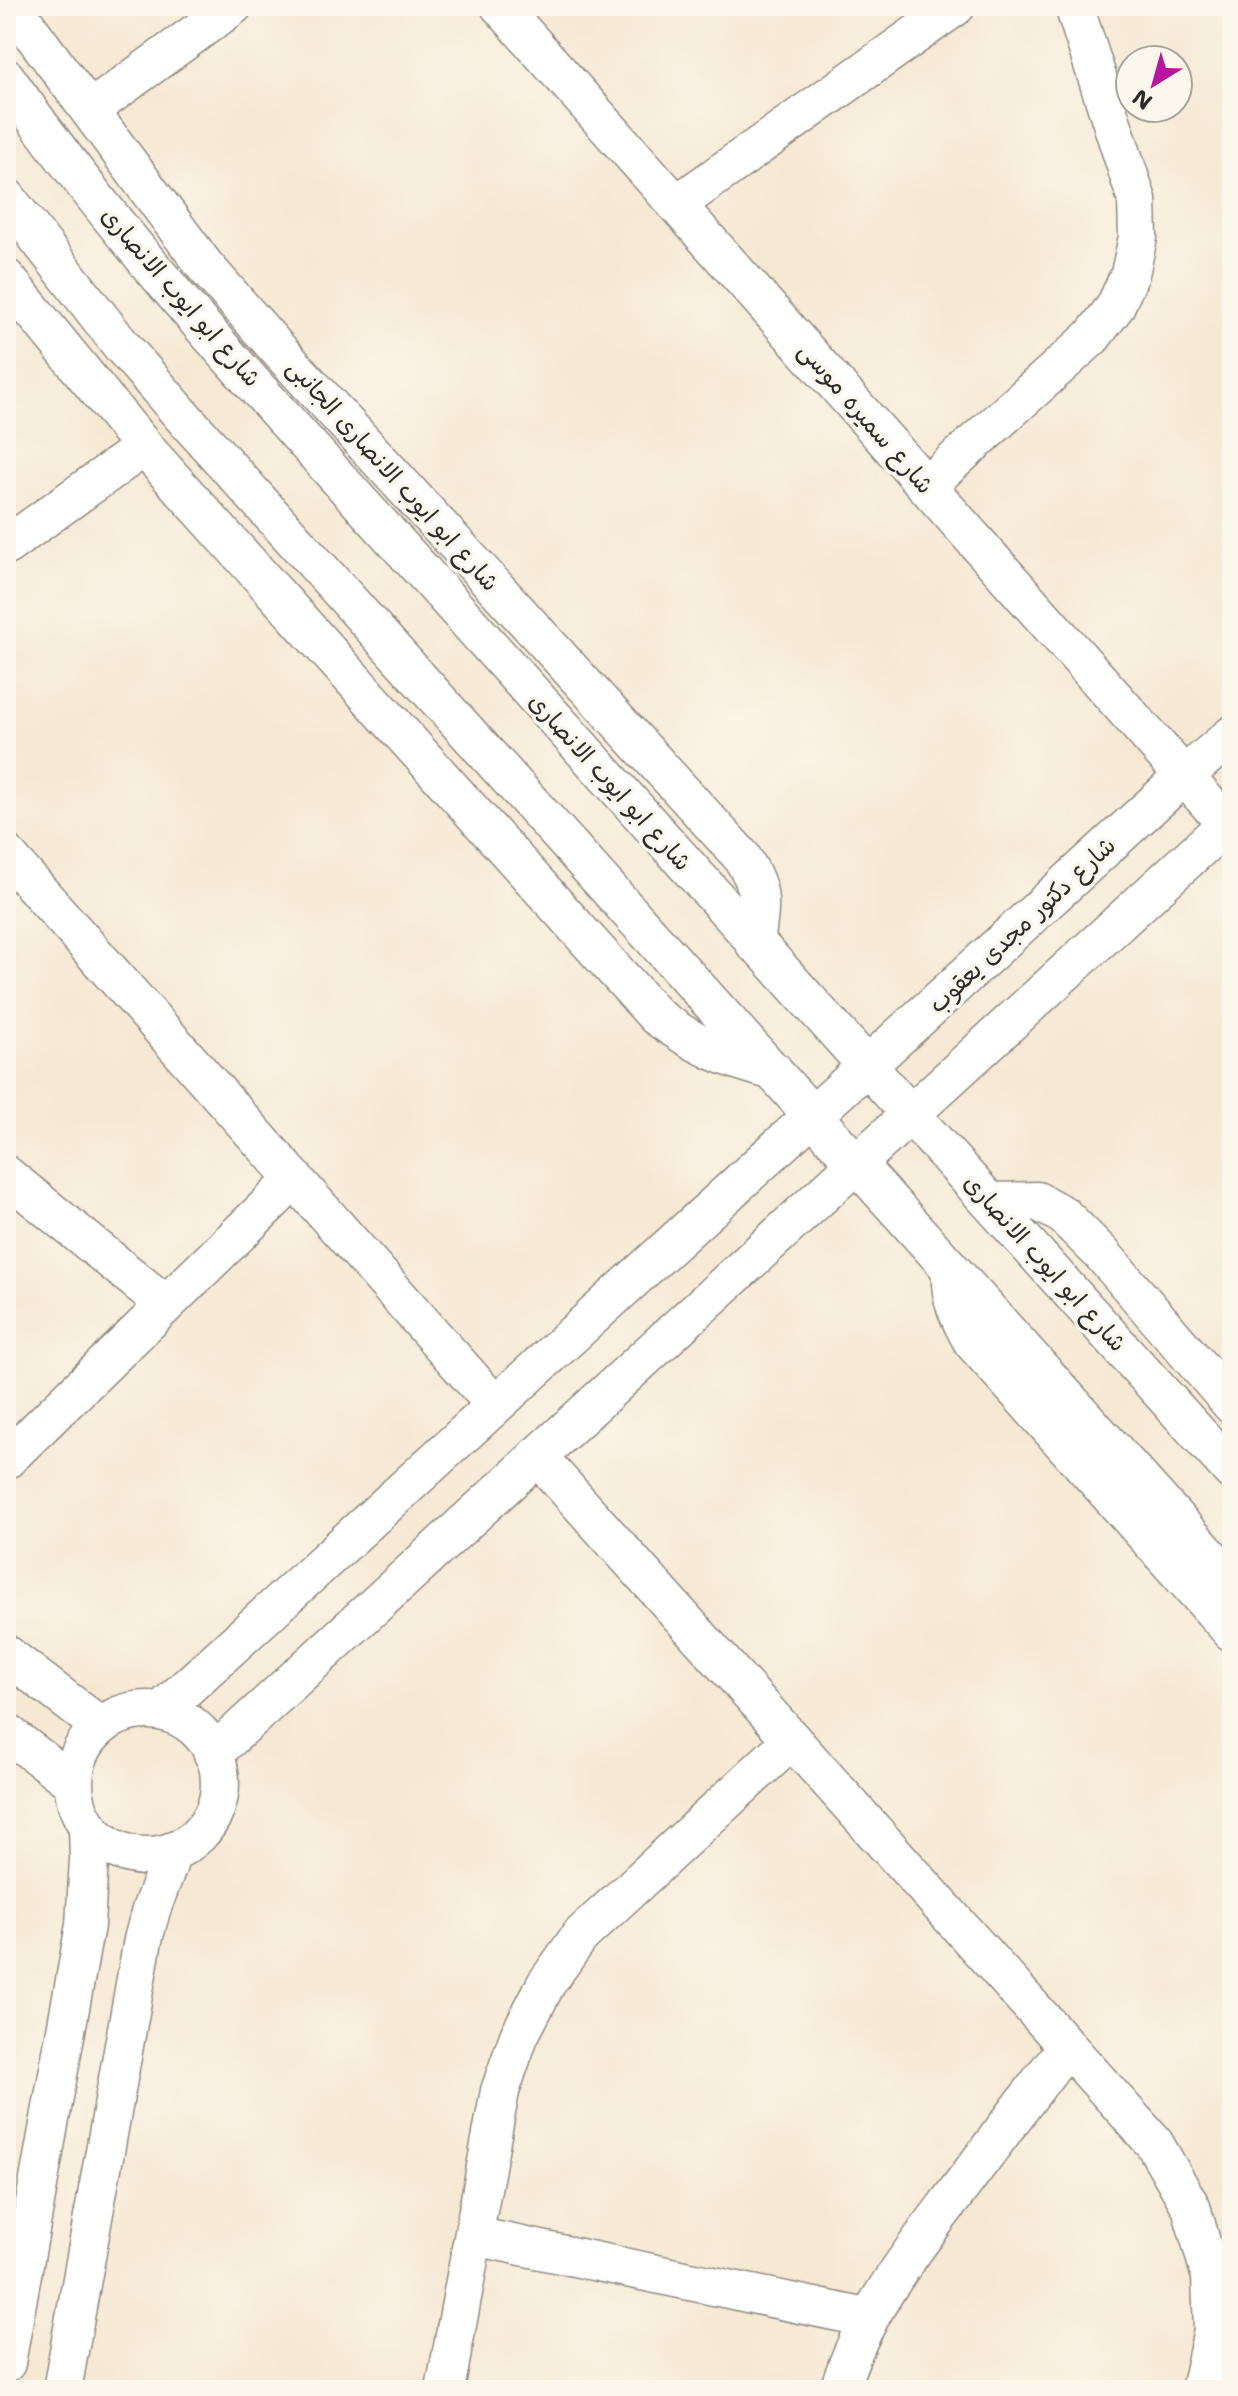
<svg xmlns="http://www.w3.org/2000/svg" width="1238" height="2396" viewBox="0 0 1238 2396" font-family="'Shantell Sans','Playpen Sans Arabic',sans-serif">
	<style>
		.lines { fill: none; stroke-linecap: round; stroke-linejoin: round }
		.street-casing { stroke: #908a80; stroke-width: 41 }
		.street { stroke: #fff; stroke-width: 38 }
		.labels { text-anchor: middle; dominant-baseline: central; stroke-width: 7; stroke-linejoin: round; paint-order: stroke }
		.street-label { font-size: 24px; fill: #2b2b2b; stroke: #fbf7ec }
	</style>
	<rect width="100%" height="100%" fill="#fbf7ec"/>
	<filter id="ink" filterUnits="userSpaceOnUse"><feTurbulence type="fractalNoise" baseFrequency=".0125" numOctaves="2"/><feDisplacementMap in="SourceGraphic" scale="16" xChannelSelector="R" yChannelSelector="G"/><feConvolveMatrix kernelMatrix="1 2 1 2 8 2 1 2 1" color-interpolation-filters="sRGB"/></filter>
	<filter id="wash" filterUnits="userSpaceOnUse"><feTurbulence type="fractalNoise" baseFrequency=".006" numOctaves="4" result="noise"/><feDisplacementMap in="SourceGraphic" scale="32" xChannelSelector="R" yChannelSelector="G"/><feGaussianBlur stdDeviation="1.8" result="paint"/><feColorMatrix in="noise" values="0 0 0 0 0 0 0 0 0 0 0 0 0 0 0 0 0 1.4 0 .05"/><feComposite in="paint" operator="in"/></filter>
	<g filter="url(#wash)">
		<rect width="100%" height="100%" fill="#f6e9d4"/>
	</g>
	<g filter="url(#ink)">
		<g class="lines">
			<defs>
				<g id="street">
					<path d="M7,6L18,14L204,265L275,346L741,856C765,892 760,904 755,944"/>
					<path d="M500,6L1232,830"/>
					<path d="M6,78C137,266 299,433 452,604C711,895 972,1182 1232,1471"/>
					<path d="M90,110L233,6"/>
					<path d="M6,197L121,345L186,420L1232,1581"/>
					<path d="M677,204L956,6"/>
					<path d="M6,278L144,447L656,1016C697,1046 724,1058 774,1071"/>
					<path d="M926,486L1092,337L1115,307L1130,274L1138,237L1137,200L1074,6"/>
					<path d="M6,546L144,447"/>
					<path d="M6,854L495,1405"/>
					<path d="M6,1175L165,1304"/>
					<path d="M990,1202L1037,1201L1063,1215L1103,1255L1232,1405"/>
					<path d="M951,1270C949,1297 959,1318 972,1341L1232,1632"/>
					<path d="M537,1456L1154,2143L1191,2207L1211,2277L1213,2330L1200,2390"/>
					<path d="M6,1460L295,1179"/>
					<path d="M6,1654L100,1726"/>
					<circle cx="147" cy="1783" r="73"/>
					<path d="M161,1711L1184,776L1232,735"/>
					<path d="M6,1732L73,1783"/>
					<path d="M213,1754L1232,819"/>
					<path d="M474,2236L867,2318"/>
					<path d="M6,2363L85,1925L89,1860L88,1827"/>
					<path d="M62,2390L143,1940L151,1910L173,1851"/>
					<path d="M445,2390L500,2091L519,2036L546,1984L580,1936L792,1740"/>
					<path d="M839,2390C862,2315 906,2259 953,2197C991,2147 1029,2097 1067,2046"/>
				</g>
			</defs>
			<use href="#street" class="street-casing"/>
			<use href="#street" class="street"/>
		</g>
	</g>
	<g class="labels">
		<g class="street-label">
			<text transform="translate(181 297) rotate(49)">شارع ابو ايوب الانصارى</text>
			<text transform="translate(866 418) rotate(49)">شارع سميره موسى</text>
			<text transform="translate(393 475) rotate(48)">شارع ابو ايوب الانصارى الجانبى</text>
			<text transform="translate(610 782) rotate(48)">شارع ابو ايوب الانصارى</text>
			<text transform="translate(1022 925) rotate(-43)">شارع دكتور مجدى يعقوب</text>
			<text transform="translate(1045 1263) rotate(48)">شارع ابو ايوب الانصارى</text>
		</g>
	</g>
	<rect width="1238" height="2396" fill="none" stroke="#fbf7ec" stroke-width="32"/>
	<g transform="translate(1154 84) rotate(217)"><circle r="38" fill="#fbf7ec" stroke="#a8a59f" stroke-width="2"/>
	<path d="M0-6L14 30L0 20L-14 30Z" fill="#b5179e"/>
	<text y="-12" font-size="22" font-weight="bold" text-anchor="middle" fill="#2b2b2b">N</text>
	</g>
</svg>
